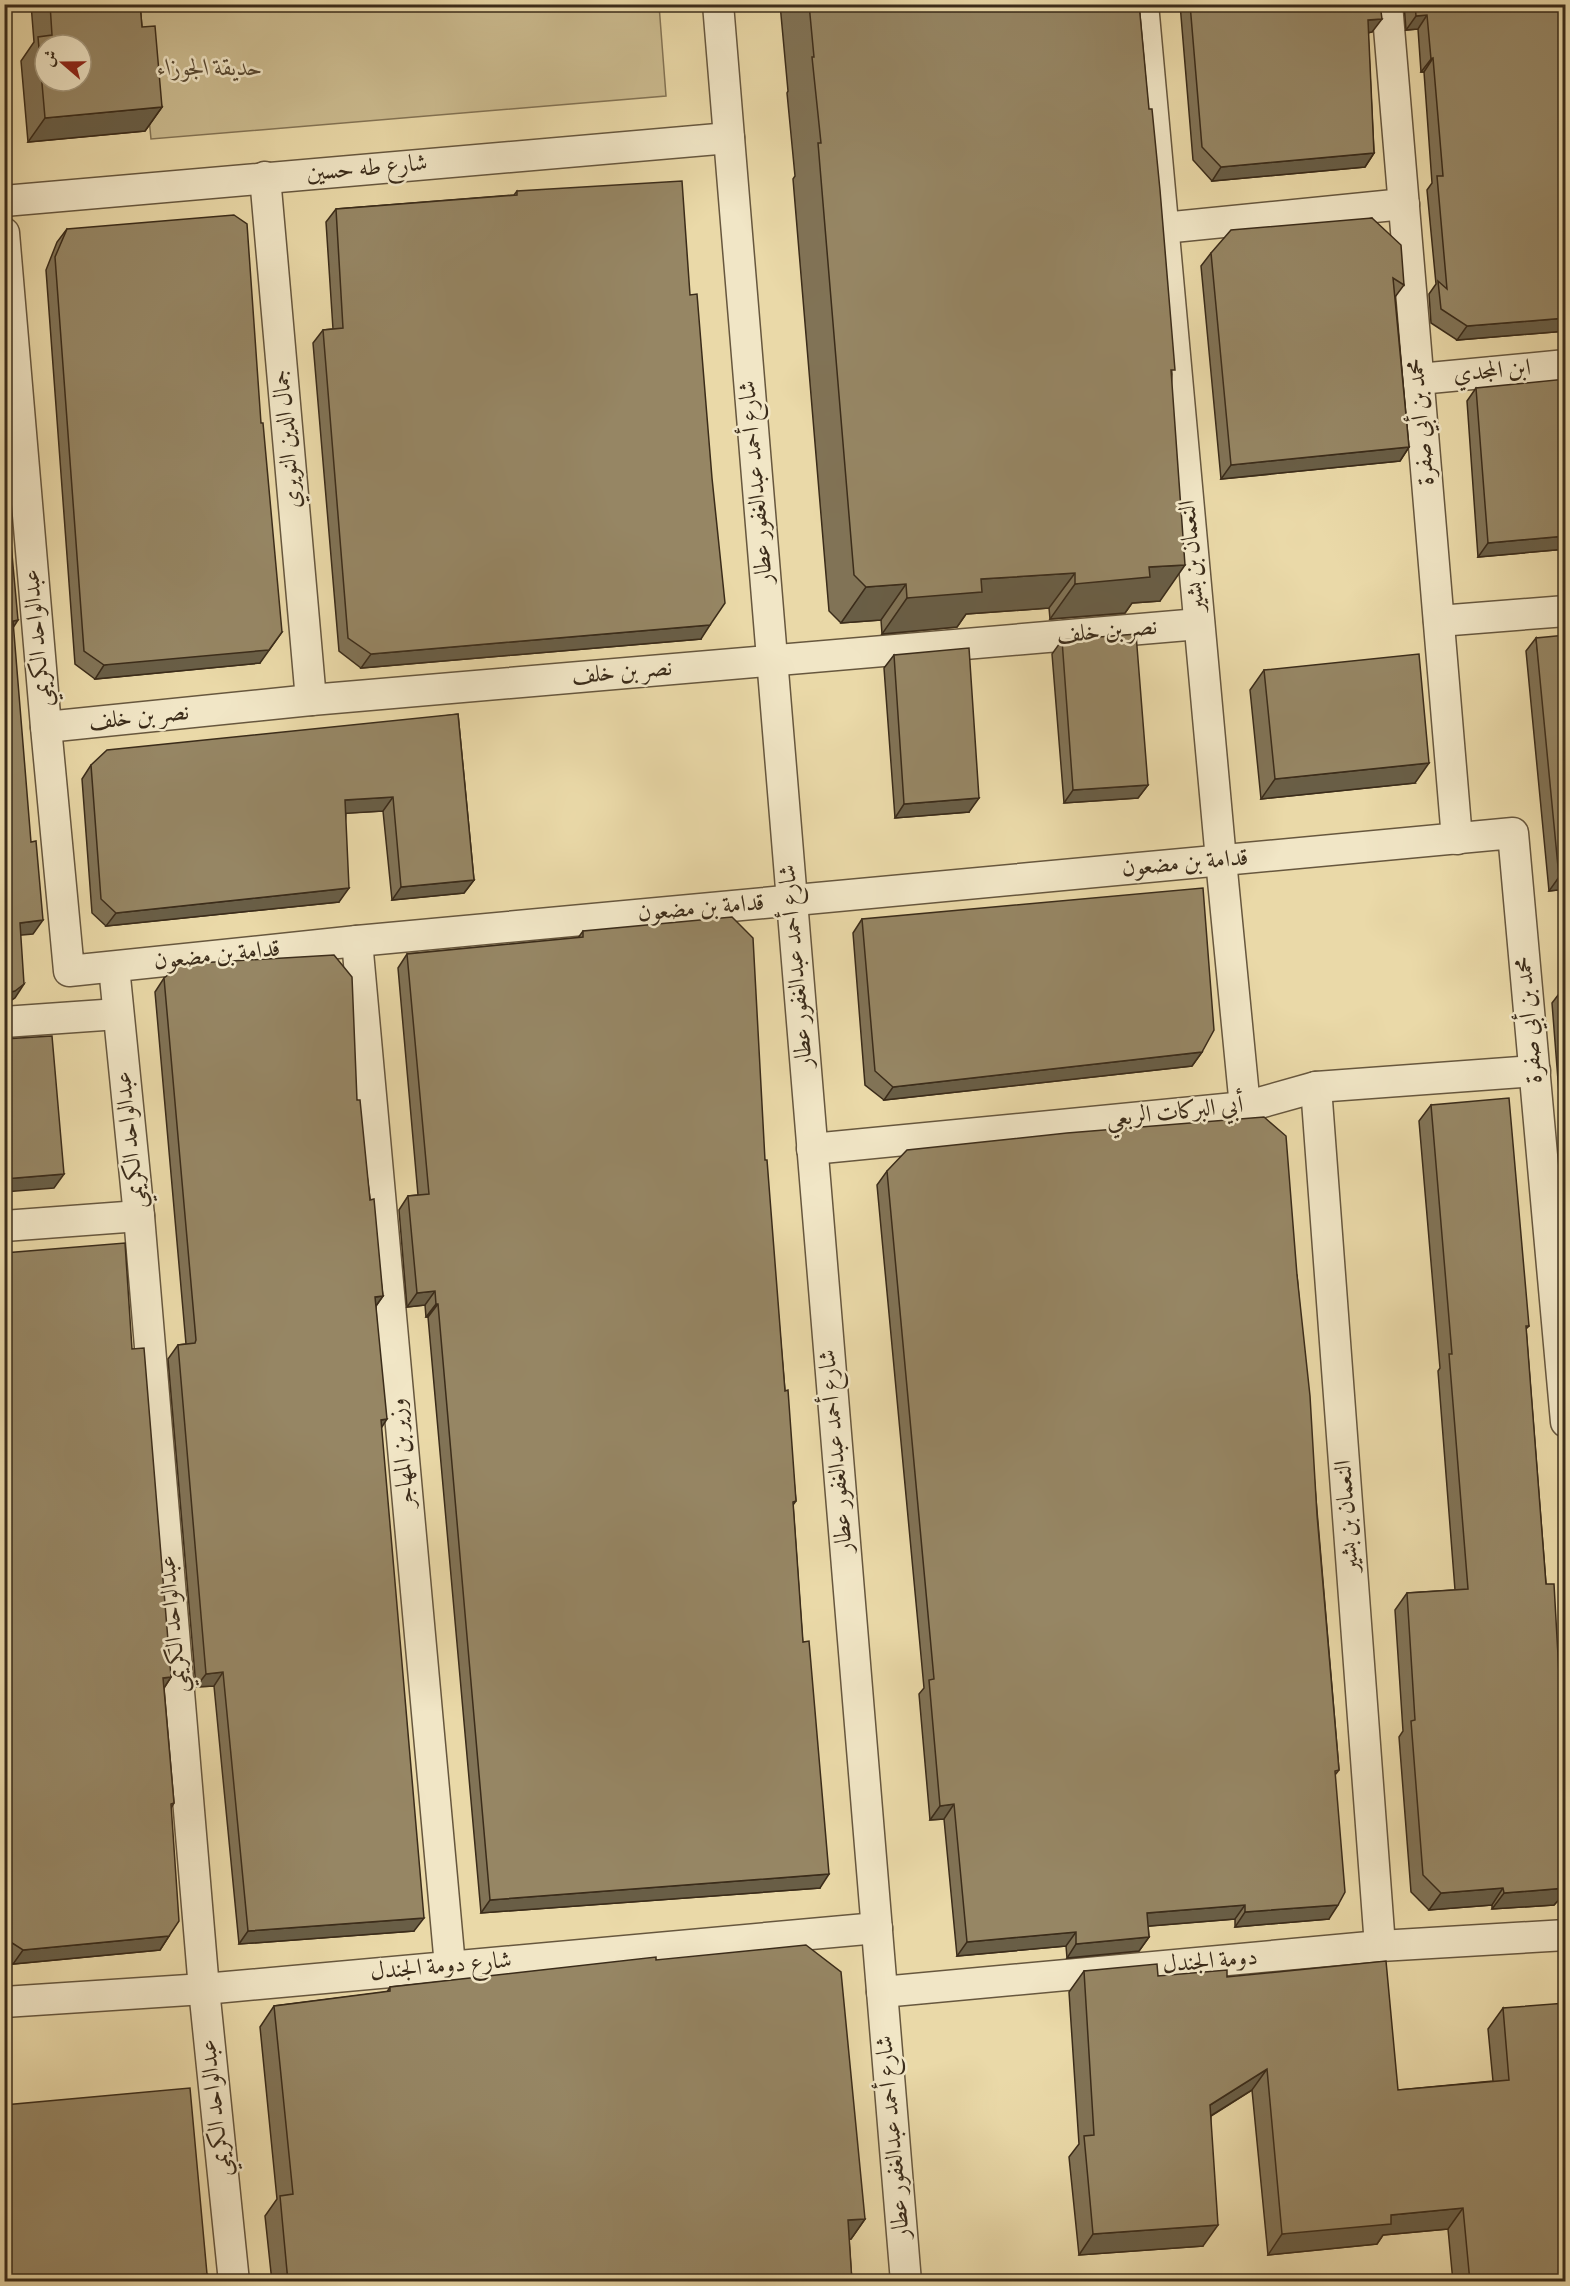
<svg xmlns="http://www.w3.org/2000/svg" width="1570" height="2286" viewBox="0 0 1570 2286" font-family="Vollkorn,Amiri,serif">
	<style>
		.green { fill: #ccbc90; stroke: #847455; stroke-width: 1.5 }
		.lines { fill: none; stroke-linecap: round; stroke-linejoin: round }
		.street-casing { stroke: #67573e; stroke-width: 33 }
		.street { stroke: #f1e6c6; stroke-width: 30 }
		.wall { fill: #817356; stroke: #3b2c1a; stroke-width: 1.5 }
		.shaded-wall { fill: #695e46; stroke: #3b2c1a; stroke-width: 1.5 }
		.building { fill: #968664; stroke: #3b2c1a; stroke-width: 1.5; fill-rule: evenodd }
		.labels { text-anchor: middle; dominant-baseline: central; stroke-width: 5; stroke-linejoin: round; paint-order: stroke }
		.park-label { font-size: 24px; font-style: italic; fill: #584932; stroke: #f1e6c6 }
		.street-label { font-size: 24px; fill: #3b2c1a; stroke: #f1e6c6 }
	</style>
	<rect width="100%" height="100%" fill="#ead9a8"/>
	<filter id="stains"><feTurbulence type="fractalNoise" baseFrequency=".00333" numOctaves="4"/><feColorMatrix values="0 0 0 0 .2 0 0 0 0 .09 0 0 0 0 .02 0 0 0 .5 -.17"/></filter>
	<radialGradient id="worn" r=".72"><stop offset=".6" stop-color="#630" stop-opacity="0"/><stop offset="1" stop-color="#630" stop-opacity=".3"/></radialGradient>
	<path class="green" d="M138,5H659L666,96L151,139Z"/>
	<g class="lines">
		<defs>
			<g id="street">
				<path d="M718,4L906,2282"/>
				<path d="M1143,4L1221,860L1245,1107"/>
				<path d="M1387,4L1457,839"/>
				<path d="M265,177L311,700"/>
				<path d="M4,201L729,138"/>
				<path d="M1163,228L1404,204"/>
				<path d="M4,233L46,727L69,971L357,941L1513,833L1566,1422"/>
				<path d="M1419,379L1566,365"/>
				<path d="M1439,621L1566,611"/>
				<path d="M46,727L311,700L1199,624"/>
				<path d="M357,941L450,1966"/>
				<path d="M114,967L139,1216L204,1989L234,2282"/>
				<path d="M4,1022L118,1014"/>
				<path d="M1316,1087L1380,1946"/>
				<path d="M812,1149L1245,1107L1316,1087L1535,1071"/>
				<path d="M4,1226L139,1216"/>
				<path d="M882,1992L1380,1946L1566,1935"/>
				<path d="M4,2002L204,1989L877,1928"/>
			</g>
		</defs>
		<use href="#street" class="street-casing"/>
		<use href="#street" class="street"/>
	</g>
	<g class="wall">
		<path d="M31,4H140L142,27L162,107L145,131L28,142L21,61L34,42Z"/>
		<path d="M780,4H1139L1172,374L1160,601L1132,603L1125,613L1050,619L1049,608L966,614L957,627L882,634L881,620L841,623L829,611L793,179L795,176L787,93L788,91Z"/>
		<path d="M1180,4H1380L1372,32L1368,33L1374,153L1365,167L1212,181L1193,160Z"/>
		<path d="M1404,4H1566V331L1457,340L1431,323L1429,294L1436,284L1427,190L1432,183L1424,72H1421L1418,29L1406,30Z"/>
		<path d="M517,191L701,639L361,668L339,651L313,343L323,330L333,329L326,222L336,209L514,195Z"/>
		<path d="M1372,218L1404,285L1395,297L1409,447L1400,461L1221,479L1201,266L1211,253Z"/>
		<path d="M67,229L261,423L260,663L95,679L75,664L46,270L57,242Z"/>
		<path d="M1476,388L1566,549L1478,557L1467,401Z"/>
		<path d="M1536,638L1566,889L1549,891L1526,651Z"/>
		<path d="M1062,640L1148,785L1138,798L1064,803L1052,654Z"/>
		<path d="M894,655L969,812L895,818L884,668Z"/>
		<path d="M1264,670L1415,783L1261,799L1250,690Z"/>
		<path d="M458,714L474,880L464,893L392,900L383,811L346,813L339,902L106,926L92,913L82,779L91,765Z"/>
		<path d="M862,919L1202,1052L1192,1066L884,1100L865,1085L853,933Z"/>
		<path d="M583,931L765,1160L785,1391L796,1501L793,1505L820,1888L481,1913L428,1317H426L425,1305L407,1307L399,1210L408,1196L418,1195L398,968L407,954L578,938Z"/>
		<path d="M164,978L357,1100L383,1296L376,1306L381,1427L414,1931L239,1944L214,1686L196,1687L168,1359L178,1345L186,1344L155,992Z"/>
		<path d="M1566,989V1183L1552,1003L1562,990Z"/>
		<path d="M1431,1105L1529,1326L1526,1329L1546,1584L1561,1709L1566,1708V1892L1554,1905L1492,1909V1905L1429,1910L1411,1892L1399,1737L1403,1731L1395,1610L1407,1593L1455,1590L1438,1371L1440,1368L1419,1121Z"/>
		<path d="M887,1171L1297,1275L1339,1770L1335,1775L1329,1919L1235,1927V1919L1148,1926L1149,1937L1139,1951L1067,1958L1066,1946L957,1956L944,1819L930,1820L919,1694L924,1688L877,1185Z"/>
		<path d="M4,1253L132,1349L171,1677L164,1688L174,1803L171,1808L169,1936L160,1950L13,1964L4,1958Z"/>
		<path d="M656,1960L865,2219L851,2239H849L852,2282H272L265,2216L277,2199L260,2027L274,2006L387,1992L390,1987Z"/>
		<path d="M1084,1971L1158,1976L1227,1977L1398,2090L1493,2081L1488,2029L1503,2008L1566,2282H1453L1448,2229L1383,2235L1377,2244L1268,2255L1252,2090L1211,2116L1203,2246L1079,2255L1069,2157L1079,2144L1069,1992Z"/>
	</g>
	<g class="shaded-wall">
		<path d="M1427,15L1418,29L1406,30L1416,16Z"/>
		<path d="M1382,19L1372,32L1358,34L1368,20Z"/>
		<path d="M1433,58L1424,72H1421L1431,59Z"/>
		<path d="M162,107L145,131L28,142L45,118Z"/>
		<path d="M1374,153L1365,167L1212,181L1221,167Z"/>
		<path d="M1566,318V331L1457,340L1467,326Z"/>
		<path d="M1409,447L1400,461L1221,479L1231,465Z"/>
		<path d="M1566,536V549L1478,557L1488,543Z"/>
		<path d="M1185,565L1160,601L1132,603L1125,613L1050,619L1075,584L1149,567Z"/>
		<path d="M1075,573L1049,608L966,614L957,627L882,634L907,598L981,579Z"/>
		<path d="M906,584L881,620L841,623L866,587Z"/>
		<path d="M18,620L9,634L13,621Z"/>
		<path d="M710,625L701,639L361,668L371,654Z"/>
		<path d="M282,632L260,663L95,679L104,665Z"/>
		<path d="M1429,763L1415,783L1261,799L1275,779Z"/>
		<path d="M1148,785L1138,798L1064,803L1073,790Z"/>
		<path d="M393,797L383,811L336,814L345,800Z"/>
		<path d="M979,798L969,812L895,818L904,804Z"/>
		<path d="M1559,877H1566V889L1549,891Z"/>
		<path d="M474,880L464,893L392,900L401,887Z"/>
		<path d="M349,888L339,902L106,926L116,913Z"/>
		<path d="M43,920L33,934L10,936L20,923Z"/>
		<path d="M24,984L15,998L4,1005V994Z"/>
		<path d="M1202,1052L1192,1066L884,1100L893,1087Z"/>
		<path d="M64,1174L54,1188L4,1192V1179Z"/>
		<path d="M435,1291L425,1305L407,1307L417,1293Z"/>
		<path d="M383,1296L373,1310L375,1297Z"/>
		<path d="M436,1304H438L428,1317H426Z"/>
		<path d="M387,1419L378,1433L381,1420Z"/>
		<path d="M223,1672L214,1686L196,1687L206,1674Z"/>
		<path d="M171,1677L162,1691L163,1678Z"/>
		<path d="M954,1804L944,1819L930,1820L940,1806Z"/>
		<path d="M829,1874L820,1888L481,1913L490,1900Z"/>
		<path d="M1503,1888L1492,1905L1429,1910L1441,1893Z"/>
		<path d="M1566,1888V1892L1554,1905L1492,1909L1504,1893Z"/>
		<path d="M1245,1905L1235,1919L1137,1927L1147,1913Z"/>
		<path d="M1338,1905L1329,1919L1235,1927L1245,1912Z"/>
		<path d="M424,1918L414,1931L239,1944L248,1931Z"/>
		<path d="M1076,1932L1066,1946L957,1956L967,1942Z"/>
		<path d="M169,1936L160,1950L13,1964L23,1950Z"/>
		<path d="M1149,1937L1139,1951L1067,1958L1076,1944Z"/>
		<path d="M1267,2069L1252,2090L1196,2125L1210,2105Z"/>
		<path d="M1463,2208L1448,2229L1383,2235L1377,2244L1268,2255L1282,2234L1391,2215Z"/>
		<path d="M865,2219L851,2239L834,2241L848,2220Z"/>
		<path d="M1218,2225L1203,2246L1079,2255L1093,2234Z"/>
		<path d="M207,2274L202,2282H131Z"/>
	</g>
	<g class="building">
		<path d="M50,4H140L142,27L155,26L162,107L45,118L38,37L52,35ZM45,45H81V81H45Z"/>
		<path d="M809,4H1139L1149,109H1152L1160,190L1175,370H1171L1185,565L1149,567L1150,577L1075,584V573L981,579L982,592L907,598L906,584L866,587L854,575L818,143H821L812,57H814Z"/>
		<path d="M1190,4H1380L1382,19L1368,20L1374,153L1221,167L1202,147Z"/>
		<path d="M1415,4H1566V318L1467,326L1441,309L1438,281L1447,289L1437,176H1443L1433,58L1431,59L1427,15L1416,16Z"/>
		<path d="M682,181L690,295L697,294L712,478L725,603L710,625L371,654L348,638L323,330L343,328L336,209L517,195V191Z"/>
		<path d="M234,215L247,224L261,423H263L282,632L269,650L104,665L84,651L55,257L67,229Z"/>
		<path d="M1372,218L1401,245L1404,285L1393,278L1409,447L1231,465L1211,253L1231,230Z"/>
		<path d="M1566,379V536L1488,543L1476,388Z"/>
		<path d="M4,467L18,620L13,621L31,842L36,841L43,920L20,923L24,984L15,991L4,994Z"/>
		<path d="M1136,634L1148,785L1073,790L1062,640Z"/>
		<path d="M1566,635V877H1559L1536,638Z"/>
		<path d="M969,648L979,798L904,804L894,655Z"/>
		<path d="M1419,654L1429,763L1275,779L1264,670Z"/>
		<path d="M458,714L474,880L401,887L393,797L345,800L349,888L116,913L101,899L91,765L107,750Z"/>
		<path d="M1203,888L1214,1030L1202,1052L893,1087L875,1071L862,919Z"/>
		<path d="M732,917L753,938L765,1160H767L785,1391L788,1390L796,1501L793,1502L803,1642L809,1641L829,1874L490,1900L438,1304H436L435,1291L417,1293L408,1196L429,1194L407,954L583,937V931Z"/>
		<path d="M334,955L352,977L357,1100H360L370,1200L374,1199L383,1296L375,1297L387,1419L381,1420L424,1918L248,1931L223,1672L206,1674L178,1345L195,1343L196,1340L164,978L182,964Z"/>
		<path d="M1566,989V1040L1562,990Z"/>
		<path d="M52,1036L64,1174L4,1179V1039Z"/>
		<path d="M1509,1098L1529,1326H1526L1546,1584H1554L1561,1709L1566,1708V1888L1504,1893L1503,1888L1441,1893L1423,1875L1411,1721L1415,1720L1407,1593L1468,1589L1449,1354H1452L1431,1105Z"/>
		<path d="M1264,1117L1286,1136L1297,1275L1310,1396L1317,1515L1339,1770L1335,1771L1345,1892L1338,1905L1245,1912V1905L1147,1913L1149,1937L1076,1944V1932L967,1942L954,1804L940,1806L929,1680L934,1679L887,1171L907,1150L1067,1133Z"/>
		<path d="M125,1243L132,1349L144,1348L171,1677L163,1678L174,1803L171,1804L179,1921L169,1936L23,1950L9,1941L4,1877V1253Z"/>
		<path d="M806,1945L841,1972L865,2219L848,2220L852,2282H288L280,2196L293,2194L274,2006L390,1991V1987L656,1957V1960Z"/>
		<path d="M1386,1961L1398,2090L1509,2080L1503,2008L1566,2003V2282H1470L1463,2208L1391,2215V2224L1282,2234L1267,2069L1210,2105L1218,2225L1093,2234L1084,2136L1094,2135L1084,1971L1157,1964L1158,1976L1227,1970V1977Z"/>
		<path d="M190,2088L207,2274L131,2282H4V2105Z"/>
	</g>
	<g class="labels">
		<g class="park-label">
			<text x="210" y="69">حديقة الجوزاء</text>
		</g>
		<g class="street-label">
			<text transform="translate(367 169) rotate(-5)">شارع طه حسين</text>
			<text transform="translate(1492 372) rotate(-5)">ابن المجدي</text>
			<text transform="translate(1422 422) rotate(-95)">محمد بن أبي صفرة</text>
			<text transform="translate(288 439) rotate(-95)">جمال الدين النويري</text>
			<text transform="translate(757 482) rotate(-95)">شارع أحمد عبدالغفور عطار</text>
			<text transform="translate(1193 556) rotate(-95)">النعمان بن بشير</text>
			<text transform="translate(1107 632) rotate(-5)">نصر بن خلف</text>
			<text transform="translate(38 638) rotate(-95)">عبدالواحد الكريمي</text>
			<text transform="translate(622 673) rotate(-5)">نصر بن خلف</text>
			<text transform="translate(139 718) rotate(-6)">نصر بن خلف</text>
			<text transform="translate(1185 864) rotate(-5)">قدامة بن مضعون</text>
			<text transform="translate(701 909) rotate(-5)">قدامة بن مضعون</text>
			<text transform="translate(217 956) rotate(-6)">قدامة بن مضعون</text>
			<text transform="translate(797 966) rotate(-95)">شارع أحمد عبدالغفور عطار</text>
			<text transform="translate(1530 1020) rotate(-95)">محمد بن أبي صفرة</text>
			<text transform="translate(1175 1113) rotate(-6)">أبي البركات الربعي</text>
			<text transform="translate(131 1140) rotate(-96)">عبدالواحد الكريمي</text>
			<text transform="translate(837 1451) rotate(-95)">شارع أحمد عبدالغفور عطار</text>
			<text transform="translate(403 1453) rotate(-95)">وزير بن المهاجر</text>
			<text transform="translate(1348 1516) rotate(-94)">النعمان بن بشير</text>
			<text transform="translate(174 1624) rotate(-95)">عبدالواحد الكريمي</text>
			<text transform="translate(1210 1962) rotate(-5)">دومة الجندل</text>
			<text transform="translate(441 1967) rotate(-5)">شارع دومة الجندل</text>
			<text transform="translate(216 2108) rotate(-96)">عبدالواحد الكريمي</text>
			<text transform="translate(894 2137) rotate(-95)">شارع أحمد عبدالغفور عطار</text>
		</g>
	</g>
	<rect width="1570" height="2286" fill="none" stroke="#ead9a8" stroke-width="24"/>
	<rect x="6" y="6" width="1558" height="2274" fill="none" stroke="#3b2c1a" stroke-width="3"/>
	<rect x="12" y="12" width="1546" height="2262" fill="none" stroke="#3b2c1a" stroke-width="1.5"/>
	<g transform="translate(63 63) rotate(290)"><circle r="28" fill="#f1e6c6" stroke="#a89c81" stroke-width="1.5"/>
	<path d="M0-4.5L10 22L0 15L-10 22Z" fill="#8f2418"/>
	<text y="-9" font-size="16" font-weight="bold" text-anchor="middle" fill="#3b2c1a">ش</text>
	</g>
	<rect width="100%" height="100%" filter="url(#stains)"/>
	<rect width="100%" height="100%" fill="url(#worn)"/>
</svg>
